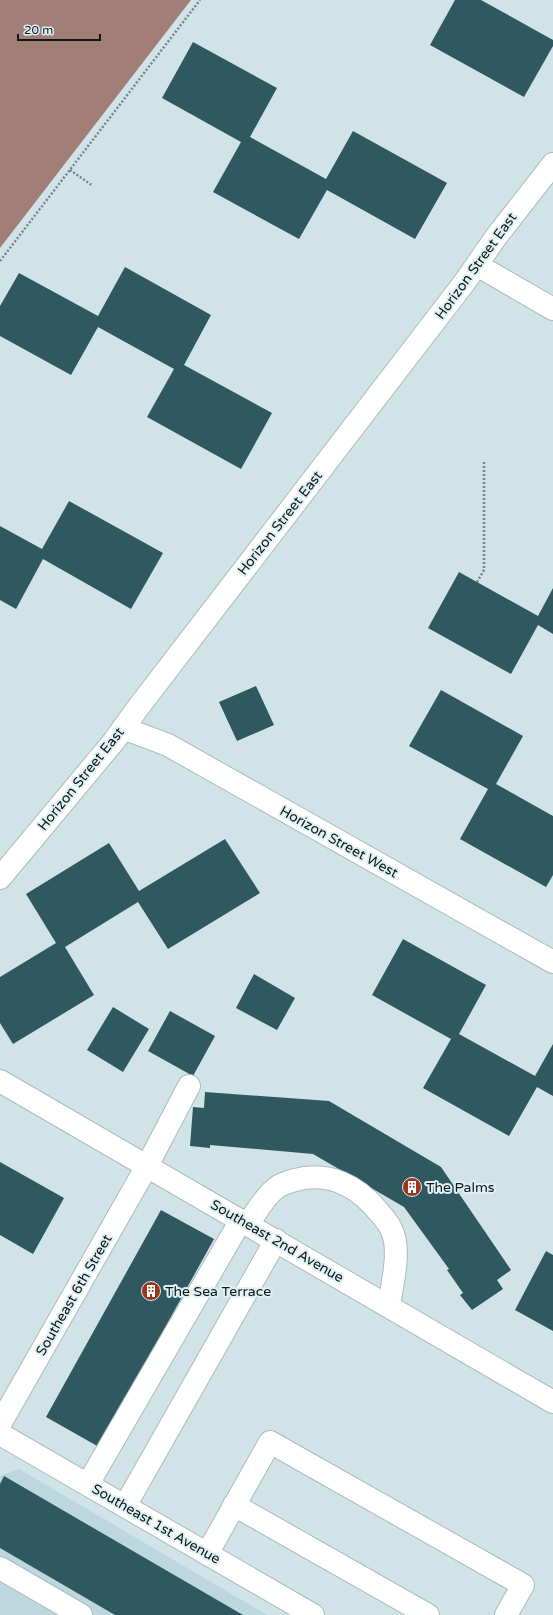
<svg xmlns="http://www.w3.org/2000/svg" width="553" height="1615" viewBox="0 0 553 1615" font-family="'Varela Round',sans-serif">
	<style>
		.built { fill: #bcd7dd }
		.water { fill: #a27f76 }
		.building { fill: #305860 }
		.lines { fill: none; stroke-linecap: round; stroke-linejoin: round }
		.minor-casing { stroke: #aabcc0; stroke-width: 24 }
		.path { stroke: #788588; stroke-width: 2.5; stroke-dasharray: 2 2; stroke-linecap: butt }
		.minor { stroke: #fff; stroke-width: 22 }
		.labels { text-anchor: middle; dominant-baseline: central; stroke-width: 4; stroke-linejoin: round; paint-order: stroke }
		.street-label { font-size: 14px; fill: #111719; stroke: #def1f5 }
		.poi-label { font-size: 14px; fill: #111719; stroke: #def1f5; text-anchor: start }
	</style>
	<rect width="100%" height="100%" fill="#d0e3e7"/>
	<path class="built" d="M19,1469L267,1615H0V1476Z"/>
	<path class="water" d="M0,0H191L0,248Z"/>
	<g class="building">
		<path d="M455,0H481L553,40V46L524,97L430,45Z"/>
		<path d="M193,42L277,88L250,137L326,179L353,131L447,183L415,239L327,190L299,239L213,192L241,142L162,98Z"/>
		<path d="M125,267L211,315L184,365L272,413L241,469L147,417L174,369L98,327L71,375L0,336V306L19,273L98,316Z"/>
		<path d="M69,501L163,553L131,609L43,559L16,609L0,600V526L42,549Z"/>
		<path d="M459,572L538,616L553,588V634L538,625L511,674L428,628Z"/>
		<path d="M256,686L274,725L237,741L219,702Z"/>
		<path d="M441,690L523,736L496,784L553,816V875L546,887L460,839L488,789L409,746Z"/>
		<path d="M225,839L260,893L168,949L138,902L65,947L94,995L13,1044L0,1023V977L56,943L26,894L109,843L139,891Z"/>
		<path d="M403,939L486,985L459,1034L535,1076L553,1044V1096L537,1087L509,1136L423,1088L451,1039L372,995Z"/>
		<path d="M254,974L295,998L277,1030L236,1008Z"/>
		<path d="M113,1007L149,1029L123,1072L87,1050Z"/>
		<path d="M170,1011L215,1036L193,1076L148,1051Z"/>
		<path d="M205,1092L329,1101L441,1167L511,1270L497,1280L503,1289L472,1310L460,1295L463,1293L447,1270L449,1269L404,1207L313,1154L210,1145V1148L190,1146L193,1107L204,1108Z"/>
		<path d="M0,1162L64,1198L33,1254L0,1235Z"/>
		<path d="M161,1210L214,1239L99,1447L46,1417Z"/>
		<path d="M546,1251L553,1255V1331L515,1310Z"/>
		<path d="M4,1476L243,1615H115L0,1548V1484Z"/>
	</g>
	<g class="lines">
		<defs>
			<g id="minor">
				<path d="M477,265L553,309"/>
				<path d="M123,728L168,745L553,962"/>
				<path d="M0,878L114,741L137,709L464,283L496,237L553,164"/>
				<path d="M0,1081L553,1402"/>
				<path d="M248,1224C256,1213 264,1197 276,1188C281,1184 289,1182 295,1180C329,1171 357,1186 378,1211C383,1217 389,1223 392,1231C401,1251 392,1284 389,1306"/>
				<path d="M0,1424L147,1166L189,1086"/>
				<path d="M0,1434L313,1615"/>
				<path d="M88,1484L241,1220"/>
				<path d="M234,1505L428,1615"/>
				<path d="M125,1506L276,1240"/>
				<path d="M207,1554L270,1442L523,1585L506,1615"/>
				<path d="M0,1568L81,1615"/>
			</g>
		</defs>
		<use href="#minor" class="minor-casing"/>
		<g class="path">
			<path d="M70,170L93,186"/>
			<path d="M0,261L200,0"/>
			<path d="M477,582L484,570V462"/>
		</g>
		<use href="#minor" class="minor"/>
	</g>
	<defs>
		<symbol id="building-disc" viewBox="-11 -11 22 22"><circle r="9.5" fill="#9d341c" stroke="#def1f5"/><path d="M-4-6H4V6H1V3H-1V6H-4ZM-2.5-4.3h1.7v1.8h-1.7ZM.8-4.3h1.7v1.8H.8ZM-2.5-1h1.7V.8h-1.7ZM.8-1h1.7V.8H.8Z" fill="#fff"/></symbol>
	</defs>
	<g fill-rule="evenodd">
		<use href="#building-disc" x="401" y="1176" width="22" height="22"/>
		<use href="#building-disc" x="140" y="1280" width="22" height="22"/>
	</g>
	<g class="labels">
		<g class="street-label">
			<text transform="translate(476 266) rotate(-54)">Horizon Street East</text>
			<text transform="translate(280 523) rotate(-52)">Horizon Street East</text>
			<text transform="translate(81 779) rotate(-51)">Horizon Street East</text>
			<text transform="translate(339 842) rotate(29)">Horizon Street West</text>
			<text transform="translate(277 1241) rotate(30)">Southeast 2nd Avenue</text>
			<text transform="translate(74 1295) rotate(-60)">Southeast 6th Street</text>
			<text transform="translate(156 1524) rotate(30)">Southeast 1st Avenue</text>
		</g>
		<g class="poi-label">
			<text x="426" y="1187">The Palms</text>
			<text x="165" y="1291">The Sea Terrace</text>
		</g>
	</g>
	<path d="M18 34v6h82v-6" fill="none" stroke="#111719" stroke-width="2"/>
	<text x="24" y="34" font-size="12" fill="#111719" stroke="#def1f5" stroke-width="3" paint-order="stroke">20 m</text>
</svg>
